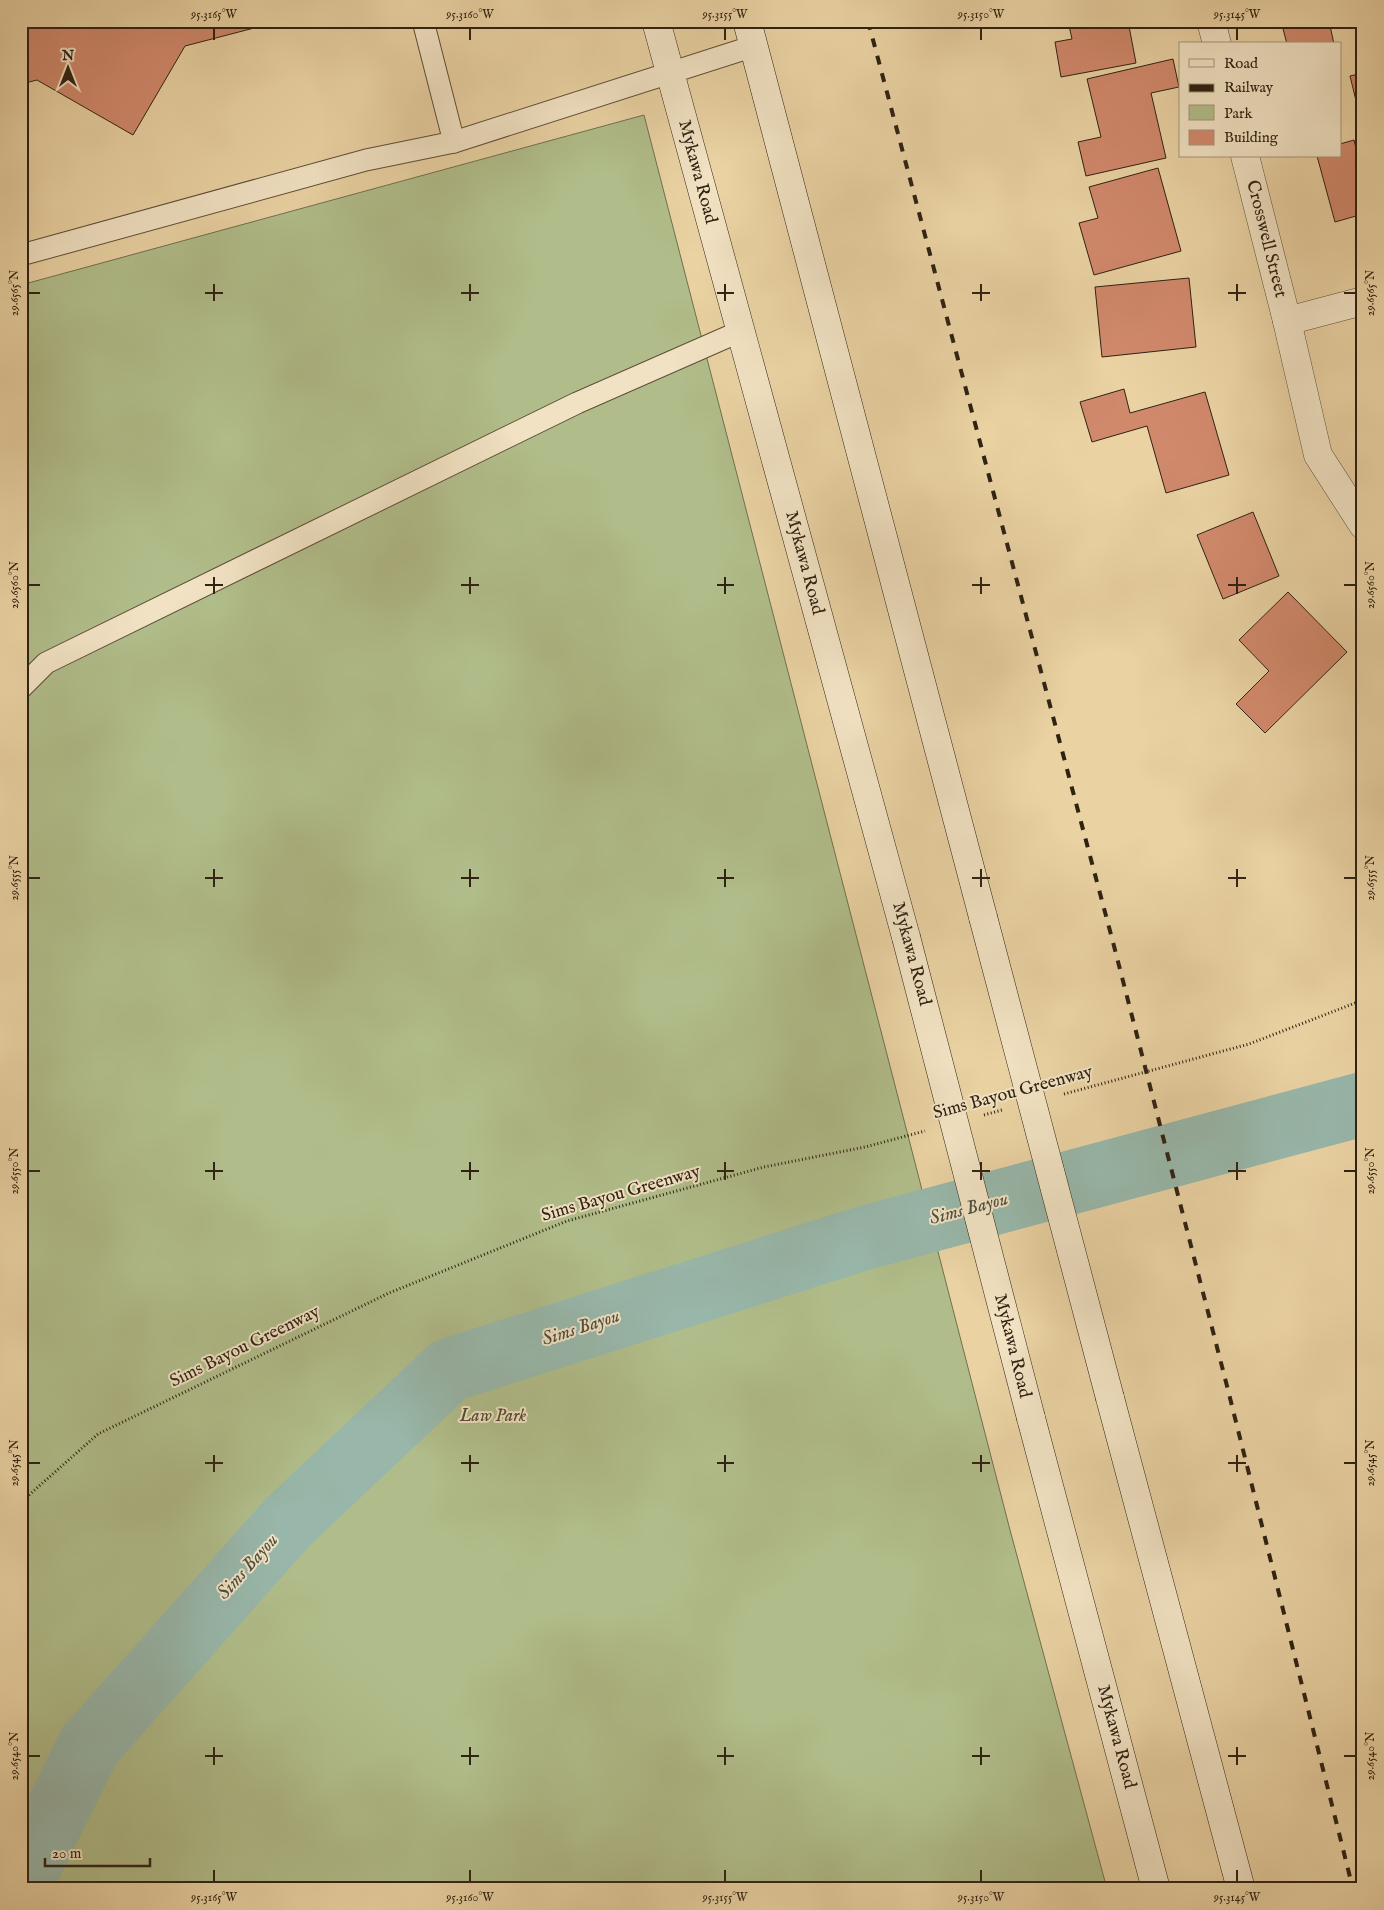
<svg xmlns="http://www.w3.org/2000/svg" width="1384" height="1910" viewBox="0 0 1384 1910" font-family="'IM FELL English',serif">
	<style>
		.green { fill: #b0bd8a; stroke: #70704e }
		.lines { fill: none; stroke-linecap: round; stroke-linejoin: round }
		.river { stroke: #98b7aa; stroke-width: 64 }
		.building { fill: #d1896c; stroke: #2f2213 }
		.service-casing { stroke: #5e4e37; stroke-width: 23 }
		.minor-casing { stroke: #5e4e37; stroke-width: 29 }
		.secondary-casing { stroke: #2f2213; stroke-width: 29 }
		.path { stroke: #2f2213; stroke-width: 3; stroke-dasharray: 1 2.5; stroke-linecap: butt }
		.service { stroke: #f1e2c3; stroke-width: 21 }
		.minor { stroke: #f1e2c3; stroke-width: 28 }
		.secondary { stroke: #f1e2c3; stroke-width: 28 }
		.rail { stroke: #2f2213; stroke-width: 4; stroke-dasharray: 9 9; stroke-linecap: butt }
		.secondary-bridge-casing { stroke: #2f2213; stroke-width: 29; stroke-linecap: butt }
		.secondary-bridge { stroke: #f1e2c3; stroke-width: 28 }
		.ticks { fill: none; stroke: #2f2213; stroke-width: 2 }
		.labels { text-anchor: middle; dominant-baseline: central; stroke-width: 4; stroke-linejoin: round; paint-order: stroke }
		.street-label { font-size: 18px; fill: #2f2213; stroke: #f1e2c3 }
		.park-label { font-size: 18px; font-style: italic; fill: #4f4931; stroke: #f1e2c3 }
		.water-label { font-size: 19px; font-style: italic; fill: #4e4f40; stroke: #f1e2c3 }
		.neatline { fill: none; stroke: #2f2213; stroke-width: 2 }
		.ticks-label { font-size: 12px; text-anchor: middle; fill: #2f2213 }
	</style>
	<rect width="100%" height="100%" fill="#ead2a3"/>
	<filter id="stains"><feTurbulence type="fractalNoise" baseFrequency=".004" numOctaves="4"/><feColorMatrix values="0 0 0 0 .2 0 0 0 0 .09 0 0 0 0 .02 0 0 0 .5 -.17"/></filter>
	<radialGradient id="worn" r=".72"><stop offset=".6" stop-color="#630" stop-opacity="0"/><stop offset="1" stop-color="#630" stop-opacity=".3"/></radialGradient>
	<path class="green" d="M644,115L1010,1530L1107,1889H21V285Z"/>
	<g class="lines">
		<path class="river" d="M21,1884L89,1746L287,1523L449,1370L864,1238L1363,1104"/>
	</g>
	<g class="building">
		<path d="M21,21H281L185,46L133,135L37,80L21,84Z"/>
		<path d="M1068,21H1128L1136,63L1061,77L1055,42L1072,39Z"/>
		<path d="M1281,21H1329L1334,44H1287Z"/>
		<path d="M1173,59L1179,87L1151,93L1166,158L1086,176L1078,142L1101,137L1087,79Z"/>
		<path d="M1363,73V112L1359,113L1350,76Z"/>
		<path d="M1354,140L1359,160H1363V214L1335,222L1317,156H1340V144Z"/>
		<path d="M1158,168L1181,251L1094,275L1079,223L1098,218L1089,187Z"/>
		<path d="M1189,278L1196,347L1102,357L1095,287Z"/>
		<path d="M1124,389L1130,413L1205,392L1229,475L1166,493L1147,426L1092,442L1080,402Z"/>
		<path d="M1253,512L1279,576L1223,599L1197,535Z"/>
		<path d="M1288,592L1347,652L1265,733L1236,704L1269,671L1239,640Z"/>
	</g>
	<g class="lines">
		<defs>
			<g id="service">
				<path d="M423,21L454,142"/>
				<path d="M21,255L366,160L454,142L754,46"/>
				<path d="M21,688L46,663L577,403L741,331"/>
			</g>
			<g id="minor">
				<path d="M1211,21L1217,44"/>
				<path d="M1245,156L1287,321L1318,455L1363,525"/>
				<path d="M1287,321L1363,301"/>
			</g>
			<g id="secondary">
				<path d="M656,21L906,937"/>
				<path d="M747,21L983,917"/>
				<path d="M1110,1398L1241,1889"/>
				<path d="M1031,1418L1156,1889"/>
			</g>
		</defs>
		<use href="#service" class="service-casing"/>
		<use href="#minor" class="minor-casing"/>
		<use href="#secondary" class="secondary-casing"/>
		<g class="path">
			<path d="M1064,1094L1249,1044L1363,1000"/>
			<path d="M984,1115L1002,1110"/>
			<path d="M21,1502L98,1434L389,1293L567,1221L764,1167L865,1147L925,1131"/>
		</g>
		<use href="#service" class="service"/>
		<use href="#minor" class="minor"/>
		<use href="#secondary" class="secondary"/>
		<path class="rail" d="M868,21L1114,946L1228,1390L1353,1889"/>
		<defs>
			<g id="secondary-bridge">
				<path d="M983,917L1110,1398"/>
				<path d="M906,937L1031,1418"/>
			</g>
		</defs>
		<use href="#secondary-bridge" class="secondary-bridge-casing"/>
		<use href="#secondary-bridge" class="secondary-bridge"/>
	</g>
	<path class="ticks" d="M214,28V40M470,28V40M725,28V40M981,28V40M1237,28V40M214,284V301M470,284V301M725,284V301M981,284V301M1237,284V301M28,293H40M205,293H223M461,293H479M717,293H734M972,293H990M1228,293H1246M1344,293H1356M214,577V594M470,577V594M725,577V594M981,577V594M1237,577V594M28,585H40M205,585H223M461,585H479M717,585H734M972,585H990M1228,585H1246M1344,585H1356M214,869V887M470,869V887M725,869V887M981,869V887M1237,869V887M28,878H40M205,878H223M461,878H479M717,878H734M972,878H990M1228,878H1246M1344,878H1356M214,1162V1180M470,1162V1180M725,1162V1180M981,1162V1180M1237,1162V1180M28,1171H40M205,1171H223M461,1171H479M717,1171H734M972,1171H990M1228,1171H1246M1344,1171H1356M214,1455V1472M470,1455V1472M725,1455V1472M981,1455V1472M1237,1455V1472M28,1463H40M205,1463H223M461,1463H479M717,1463H734M972,1463H990M1228,1463H1246M1344,1463H1356M214,1747V1765M470,1747V1765M725,1747V1765M981,1747V1765M1237,1747V1765M28,1756H40M205,1756H223M461,1756H479M717,1756H734M972,1756H990M1228,1756H1246M1344,1756H1356M214,1870V1882M470,1870V1882M725,1870V1882M981,1870V1882M1237,1870V1882"/>
	<g class="labels">
		<g class="street-label">
			<text transform="translate(697 172) rotate(75)">Mykawa Road</text>
			<text transform="translate(1266 239) rotate(76)">Crosswell Street</text>
			<text transform="translate(804 563) rotate(75)">Mykawa Road</text>
			<text transform="translate(911 954) rotate(75)">Mykawa Road</text>
			<text transform="translate(1013 1093) rotate(-15)">Sims Bayou Greenway</text>
			<text transform="translate(621 1194) rotate(-16)">Sims Bayou Greenway</text>
			<text transform="translate(1012 1346) rotate(76)">Mykawa Road</text>
			<text transform="translate(245 1347) rotate(-26)">Sims Bayou Greenway</text>
			<text transform="translate(1116 1737) rotate(75)">Mykawa Road</text>
		</g>
		<g class="park-label">
			<text x="493" y="1416">Law Park</text>
		</g>
		<g class="water-label">
			<text transform="translate(969 1209) rotate(-15)">Sims Bayou</text>
			<text transform="translate(581 1328) rotate(-18)">Sims Bayou</text>
			<text transform="translate(248 1567) rotate(-48)">Sims Bayou</text>
		</g>
	</g>
	<rect width="1384" height="1910" fill="none" stroke="#ead2a3" stroke-width="55"/>
	<rect x="1179" y="42" width="162" height="115" fill="#f1e2c3" stroke="#a3957d"/>
	<rect x="1189" y="59" width="25" height="8" fill="#f1e2c3" stroke="#a3957d"/>
	<text x="1224" y="68" font-size="15" fill="#2f2213">Road</text>
	<rect x="1189" y="84" width="25" height="8" fill="#2f2213" stroke="#a3957d"/>
	<text x="1224" y="92" font-size="15" fill="#2f2213">Railway</text>
	<rect x="1189" y="105" width="25" height="15" fill="#b0bd8a" stroke="#a3957d"/>
	<text x="1224" y="118" font-size="15" fill="#2f2213">Park</text>
	<rect x="1189" y="130" width="25" height="15" fill="#d1896c" stroke="#a3957d"/>
	<text x="1224" y="142" font-size="15" fill="#2f2213">Building</text>
	<g transform="translate(68 68)" stroke="#f1e2c3" stroke-width="4" paint-order="stroke">
	<path d="M0-4L9 19L0 12L-9 19Z" fill="#2f2213"/>
	<text y="-8" font-size="14" font-weight="bold" text-anchor="middle" fill="#2f2213">N</text>
	</g>
	<path d="M45 1858v8h105v-8" fill="none" stroke="#2f2213" stroke-width="2.5"/>
	<text x="52" y="1858" font-size="15" fill="#2f2213" stroke="#f1e2c3" stroke-width="4" paint-order="stroke">20 m</text>
	<rect x="28" y="28" width="1328" height="1854" class="neatline"/>
	<g class="ticks-label">
		<text x="214" y="18">95.3165°W</text>
		<text x="470" y="18">95.3160°W</text>
		<text x="725" y="18">95.3155°W</text>
		<text x="981" y="18">95.3150°W</text>
		<text x="1237" y="18">95.3145°W</text>
		<text transform="translate(14 293) rotate(-90)" y="4">29.6565°N</text>
		<text transform="translate(1370 293) rotate(-90)" y="4">29.6565°N</text>
		<text transform="translate(14 585) rotate(-90)" y="4">29.6560°N</text>
		<text transform="translate(1370 585) rotate(-90)" y="4">29.6560°N</text>
		<text transform="translate(14 878) rotate(-90)" y="4">29.6555°N</text>
		<text transform="translate(1370 878) rotate(-90)" y="4">29.6555°N</text>
		<text transform="translate(14 1171) rotate(-90)" y="4">29.6550°N</text>
		<text transform="translate(1370 1171) rotate(-90)" y="4">29.6550°N</text>
		<text transform="translate(14 1463) rotate(-90)" y="4">29.6545°N</text>
		<text transform="translate(1370 1463) rotate(-90)" y="4">29.6545°N</text>
		<text transform="translate(14 1756) rotate(-90)" y="4">29.6540°N</text>
		<text transform="translate(1370 1756) rotate(-90)" y="4">29.6540°N</text>
		<text x="214" y="1901">95.3165°W</text>
		<text x="470" y="1901">95.3160°W</text>
		<text x="725" y="1901">95.3155°W</text>
		<text x="981" y="1901">95.3150°W</text>
		<text x="1237" y="1901">95.3145°W</text>
	</g>
	<rect width="100%" height="100%" filter="url(#stains)"/>
	<rect width="100%" height="100%" fill="url(#worn)"/>
</svg>
